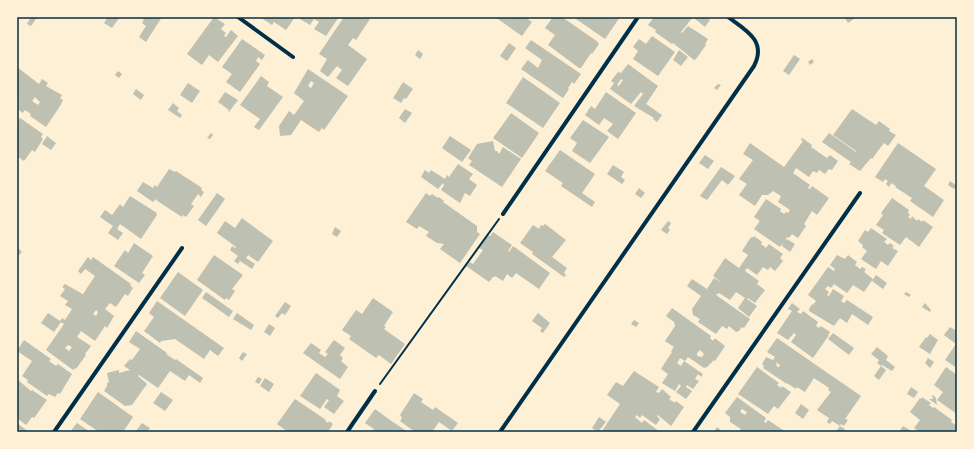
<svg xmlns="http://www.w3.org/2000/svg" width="974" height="449" viewBox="0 0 974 449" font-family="'Work Sans',sans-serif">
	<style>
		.building { fill: #bec0b2; fill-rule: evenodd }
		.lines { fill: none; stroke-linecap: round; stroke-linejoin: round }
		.path { stroke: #003049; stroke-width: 2 }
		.minor { stroke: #003049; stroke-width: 4 }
		.neatline { fill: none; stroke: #003049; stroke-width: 1.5 }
	</style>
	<rect width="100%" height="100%" fill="#fdf0d5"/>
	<g class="building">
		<path d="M31,17L36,19L31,26L27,24Z"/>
		<path d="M108,17H120L112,28L104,23Z"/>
		<path d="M141,17H162L146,42L139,37L146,26L142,23L144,19Z"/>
		<path d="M214,17L225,24L221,29L226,33L224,36L226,37L231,30L238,36L218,62L209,55L202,65L187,54Z"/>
		<path d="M260,17H295L286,30L274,22L272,25Z"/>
		<path d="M301,17H339L326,36L314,29L319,22L314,19L310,25L300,19Z"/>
		<path d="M344,17H368L370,19L356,40L353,38L348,45L367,59L348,86L336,78L342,70L337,66L328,77L320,71L327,59L319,54Z"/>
		<path d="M495,17H525L532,22L522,36Z"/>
		<path d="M553,17H562L598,42V43L599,44L592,54L591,53L581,68H579L548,45L555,35L545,28Z"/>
		<path d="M577,17H620L605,39L576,19Z"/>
		<path d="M654,17H693L681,32L682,33L688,26L708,39L705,44L706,45L696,59L694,60L673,43L672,44L655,32L656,30L648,25Z"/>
		<path d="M696,17H705L710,20L705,27L695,19Z"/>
		<path d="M847,17H855V18L848,23L845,18Z"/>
		<path d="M652,36L675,52L658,76L633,59L638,51L633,47L639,39L646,44Z"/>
		<path d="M242,39L265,55L262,60L258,57L256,61L260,64L240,92L226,82L232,74L222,67Z"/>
		<path d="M531,40L581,74L574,84L572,82L568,88L569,89L563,98L521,69L528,60L538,68L542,60L525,48Z"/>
		<path d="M509,43L516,48L507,61L500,56Z"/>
		<path d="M418,50L423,54L420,59L415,55Z"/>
		<path d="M679,50L688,57L681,66L673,60Z"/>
		<path d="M794,55L800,59L789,75L783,71Z"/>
		<path d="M812,59L814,62L810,65L808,62Z"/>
		<path d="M628,64L658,86L646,104L662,115L657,122L653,119L654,118L634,106L643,94L641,92L631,104L610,89L614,83L611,81L618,72L621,73ZM621,79L623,80L619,86L617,85Z"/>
		<path d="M17,67L39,84L42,79L48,83L46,86L62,95L60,98L63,100L60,106L46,127L30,116L31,114L25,110L23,113L17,109V103L19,99L17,98ZM35,97L40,102L38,105L32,101Z"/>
		<path d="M308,69L348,96L324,130L322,128L319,132L301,120L291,135L280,136L279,126L289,111L294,115L304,101L294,93ZM311,81L314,83L311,88L308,86Z"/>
		<path d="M118,71L122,74L119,78L115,75Z"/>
		<path d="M261,76L269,82L267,86L283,97L259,130L254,127L260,119L240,105Z"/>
		<path d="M523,77L560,103L543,128L506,103Z"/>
		<path d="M403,82L413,89L406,99L404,98L401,103L393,98Z"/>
		<path d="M188,83L200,91L192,103L180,95Z"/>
		<path d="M718,84L721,85L717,90L714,88Z"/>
		<path d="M136,89L144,95L141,100L133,94Z"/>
		<path d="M225,92L238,100L229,112L228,111L229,110L218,102Z"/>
		<path d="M606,92L636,113L618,139L607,131L613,124L604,118L599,125L585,115L591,106L595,109Z"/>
		<path d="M173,103L179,108L177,111L182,115L180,118L168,110Z"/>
		<path d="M405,109L412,113L405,123L399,118Z"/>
		<path d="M852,109L876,125L879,121L890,129L889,131L896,135L888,146L884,143L872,159L871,158L860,171L849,164L851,162L822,142L829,133L856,152V151L833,135Z"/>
		<path d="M511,113L539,133L522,158L493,138Z"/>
		<path d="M20,118L43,134L41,137L43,139L35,152L32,150L24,161L17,156V123Z"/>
		<path d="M583,120L609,137L590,163L572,151L577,143L570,138Z"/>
		<path d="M211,133L213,135L210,139L207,138Z"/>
		<path d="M47,136L56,143L51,150L42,144Z"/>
		<path d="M450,136L471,150L462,162L442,148Z"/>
		<path d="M802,138L812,145L811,147L827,158L830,155L838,161L832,170L829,169L825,174L819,170L817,173L813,171L809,177L796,168L793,173L810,185L808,188L810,189L812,186L829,198L817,215L812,211L804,224L806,226L798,238L792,234L789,238L787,237L785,241L787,239L795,244L790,252L782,246L783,243L780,247L754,229L760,221L754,217L766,199L781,209L780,211L784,214L786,212L788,213L790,210L778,202L781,196L773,191L768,195H762L755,206L739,195L747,184L739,179L753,160L743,154L750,143L784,167L803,141L801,140Z"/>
		<path d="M493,141L495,151H497L499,154L503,147L521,159L502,187L469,165L472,161L468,158L477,144Z"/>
		<path d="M898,143L936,169L924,186L944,200L933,217L910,201L912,198L895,187L896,186L891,183L889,187L886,184L888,181L885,179L883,182L875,177Z"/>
		<path d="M560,150L595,174L582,193L595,202L592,207L561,186L563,183L545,171Z"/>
		<path d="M705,155L714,161L708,169L699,163Z"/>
		<path d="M458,164L473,174L469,179L477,185L470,196L465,193L460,203L441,190L444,185L443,183L438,189L421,177L425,170L429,173L431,170L445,179L447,175L449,177Z"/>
		<path d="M613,165L624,172L621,177L625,180L622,184L607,174Z"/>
		<path d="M721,167L735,176L728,185L722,180L707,200L700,196Z"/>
		<path d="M169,169L175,172L176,171L202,188L201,190L204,192L201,197L198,194L191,204L194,206L186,217L183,215L182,217L156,200L157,198L153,202L137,191L143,182L153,188L155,185L157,187Z"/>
		<path d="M950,181L957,186L954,189L948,185Z"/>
		<path d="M639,188L645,193L641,198L635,194Z"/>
		<path d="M217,193L225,199L206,226L198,220Z"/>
		<path d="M426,193L430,196L432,194L438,198L439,197L444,201L443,202L477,226V232L480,234L460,263L440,249L444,244L437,243L426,236L429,232L419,226L417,229L406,222Z"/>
		<path d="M130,196L157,213L156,214L157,215L141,239L120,224L117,229L123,233L118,240L108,233L113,226L100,217L105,210L112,215L120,204L123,207Z"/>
		<path d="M892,198L909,210L908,213L910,215L908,217L911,219L912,216L917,221L918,219L922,222L923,220L933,227L919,247L906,237L900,245L882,233L884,230L876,225L883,215L881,213Z"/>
		<path d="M242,218L273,241L258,262L248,255L246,258L255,264L252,269L240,261L238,264L234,261L238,256L230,250L232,246L235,248L236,247L217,233L225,221L235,228Z"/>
		<path d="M668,221L671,223L668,228L670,230L667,234L661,230Z"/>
		<path d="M545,224L566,240L552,257L567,268L564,273L566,275L564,277L532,254L533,252L520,243L533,225L539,229L541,225L543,226Z"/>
		<path d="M335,227L341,231L337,237L332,234Z"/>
		<path d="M871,228L887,239L884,242L888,245L890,243L894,246L892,248L898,251L888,266L881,261L876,269L861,259L867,251L862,247L863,245L858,241L865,230L868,232Z"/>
		<path d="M493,232L512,245L508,251L509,252L513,246L550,273L539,289L516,273L512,278L507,274L503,281L495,276L494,277H493L489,282L466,266L470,262L473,264L483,250L479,248L488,235L490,236Z"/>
		<path d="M754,236L762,242L761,244L766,248L769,244L783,254L780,258L783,261L775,271L770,267L768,270L763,267L757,275L747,268L745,271L759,281L757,284L765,290L755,303L748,298L747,299L757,306L749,317L738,308L745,298L736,292L730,300L719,293L716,295L750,319L744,328L742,327L739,331L736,332L729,326L727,329L722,326L716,334L698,322L700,319L693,315L692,309L701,296L687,286L692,279L707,289L714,278L722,283L713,276L725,258L739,268L748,255L742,251L751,237L752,238Z"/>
		<path d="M134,243L153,256L142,273L145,275L139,283L114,266L125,250L128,253Z"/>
		<path d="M17,247L22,252L17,257Z"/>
		<path d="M214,255L243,275L232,289L235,291L229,300L226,298L225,300L197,280Z"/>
		<path d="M837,255L845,259L848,255L857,262L855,265L860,269L862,267L866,269L864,272L873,279L864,292L853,285L847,293L834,284L831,288L828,286L825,289L829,292L827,295L829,296L833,289L844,296L841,301L844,303L847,300L873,317L868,325L852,314L847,323L840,318L834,326L809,311V309L812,304L813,305L816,301L808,295L828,267L834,271L835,269L830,265Z"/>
		<path d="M88,257L91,260L93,257L131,284L130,285L133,288L128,296L125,294L116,307L110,303L105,309L114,316L107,328L105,326L95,341L81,331L77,337L91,346L85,354L86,355L76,369L75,368L73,370L46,350L64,324L61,322L54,332L41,323L48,313L60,321L62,318L65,320L72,309L65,305L68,301L60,296L65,289L62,287L65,284L86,296L83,294L95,276L85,269L81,274L78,271ZM96,310L98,312L96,316L93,314ZM68,345L72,347L69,351L65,348Z"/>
		<path d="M178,272L203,290L185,316L160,298Z"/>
		<path d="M876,275L887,283L883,289L872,281Z"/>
		<path d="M206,292L233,311L229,317L202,298Z"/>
		<path d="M906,292L911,295L909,297L904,294Z"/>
		<path d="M373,298L393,312L384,326L386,327L384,329L405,344L391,364L379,355L376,358L349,339L351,336L342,330L356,310L362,314Z"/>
		<path d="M157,301L224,348L218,356L210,350L204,359L175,339L161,341L160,343L144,331L154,317L149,313Z"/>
		<path d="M285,302L291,306L285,315L282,313L278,318L275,316Z"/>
		<path d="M792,303L800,309L797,312L801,314L803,311L818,322L816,326L819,328L821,326L830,332L828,335H829L813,358L791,342L796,335L794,333L788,340L777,333L792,311L788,309Z"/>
		<path d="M925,303L931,310L930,312L922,307Z"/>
		<path d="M672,308L711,336L710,338L713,341L714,339H716L725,346L715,361L714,360L707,367L704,368L688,357L685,361L680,358L677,363L681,366L684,361L703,374L701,377L698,374L695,379L699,381L693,389L687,385L686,387L692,391L686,399L676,392L681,386L679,384L675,391L662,383L668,374L661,369L672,352L671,351L674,347L665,341L675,326L674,322L666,316ZM700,350L704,354L702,357L697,356V353Z"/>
		<path d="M237,313L254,325L251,330L233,319Z"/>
		<path d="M538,313L550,323L543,333L540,331L542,328L532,321Z"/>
		<path d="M634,320L639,323L636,327L631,324Z"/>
		<path d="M269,324L275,328L270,336L264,332Z"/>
		<path d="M950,327L957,331V368L945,360L956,344L944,335Z"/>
		<path d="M136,331L167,353L166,354L175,360L176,359L203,378L200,383L189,375L185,381L170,371L158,388L139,375L138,376L147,384L132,405L125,406L104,391L107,386V383L109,382L107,373L119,370V373L130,370L124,366L130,359L132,360L140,349L129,342Z"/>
		<path d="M833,333L854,348L849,355L828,339Z"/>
		<path d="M930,334L938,340L930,354L919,347L926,337L927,338Z"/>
		<path d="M777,338L861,396L845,419L848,420L844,426L841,424L840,426L832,421L830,424L827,422L829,418L817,410L831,392L828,390L829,388L814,378L805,392L797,387L796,389L787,383V384L763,368L764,366L762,364L766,357L773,360L775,357L767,352ZM776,362L780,365L779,367H777Z"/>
		<path d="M24,340L51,359L49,361L56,366L58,364L72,374L60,394L58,393L55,397L49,394L47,396L27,382L28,380L22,376L32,361L17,351Z"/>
		<path d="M334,340L345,348L340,355L343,358L341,361L348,367L340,379L303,353L311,343L321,350L319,353L325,357L328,354L325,352Z"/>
		<path d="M877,347L888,356L886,360L895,367L892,371L882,365L881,366L877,363L879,360L871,354Z"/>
		<path d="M243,352L247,354L242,361L239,358Z"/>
		<path d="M928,358L934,362L930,368L925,363Z"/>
		<path d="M881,366L886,370L879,380L874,376Z"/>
		<path d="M757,367L779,383L777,385L781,388L782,386L791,392L778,409L774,406L768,414L738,394Z"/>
		<path d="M946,367L957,375V414L937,400L943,392L934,385Z"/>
		<path d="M634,371L659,387L656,392L659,393L662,389L671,397L669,399L675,403L676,401L684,407L671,426L658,415L657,416L660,419L656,425L642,415L640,418L637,415L635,417L642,423L644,420L660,432H604L602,431L620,404L607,395L616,382L623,386Z"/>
		<path d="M316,373L340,390L337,396L344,401L334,414L324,407L329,400L327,399L320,409L300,396Z"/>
		<path d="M258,377L262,379L259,384L255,382Z"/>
		<path d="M265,378L274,384L269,392L260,386Z"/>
		<path d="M17,379L31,391L32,390L47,400L34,418L32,417L26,425L17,418Z"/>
		<path d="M911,387L918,392L914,398L907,394Z"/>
		<path d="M98,392L133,417L123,432H99L80,419Z"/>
		<path d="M161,392L173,400L165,411L153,403Z"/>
		<path d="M414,393L423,399L421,402L433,410L435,407L458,423L452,431L439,422L432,432H415L400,421L402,418L400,415Z"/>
		<path d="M933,395L936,398L937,405L929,399H933L932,396Z"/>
		<path d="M737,397L766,418L764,422L766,423L768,420L786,432H739L741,429L730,422V417L725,413ZM742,409L747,412L745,415L740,412Z"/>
		<path d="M922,397L931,403L929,405L933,408L934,407L952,420L951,422L957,426V432H920L914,428L920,420L910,412L920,398L921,399Z"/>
		<path d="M295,399L326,420L325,421L328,423L329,421L333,424L328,432H288L277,424Z"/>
		<path d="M801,404L809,410L803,419L795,413Z"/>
		<path d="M375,409L390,420L408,432H371L374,429L365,423Z"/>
		<path d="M599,417L606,422L598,432L592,428Z"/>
		<path d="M17,423L29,432H18L19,430L17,429Z"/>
		<path d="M77,423L90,432H70Z"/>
		<path d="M142,423L150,428L147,432L136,431Z"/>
		<path d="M840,426L845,429L843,432L836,431Z"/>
		<path d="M903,426L913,432H899Z"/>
		<path d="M717,427L723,432H714Z"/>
	</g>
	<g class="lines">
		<path class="path" d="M380,384L499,219"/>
		<g class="minor">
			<path d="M238,17L293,57"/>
			<path d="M503,214L638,17"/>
			<path d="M54,432L182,248"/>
			<path d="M347,432L375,391"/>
			<path d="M500,432L754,66C767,41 746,30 728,17"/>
			<path d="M693,432L860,193"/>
		</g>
	</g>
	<rect width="974" height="449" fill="none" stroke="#fdf0d5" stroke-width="36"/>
	<rect x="18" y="18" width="938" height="413" class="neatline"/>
</svg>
